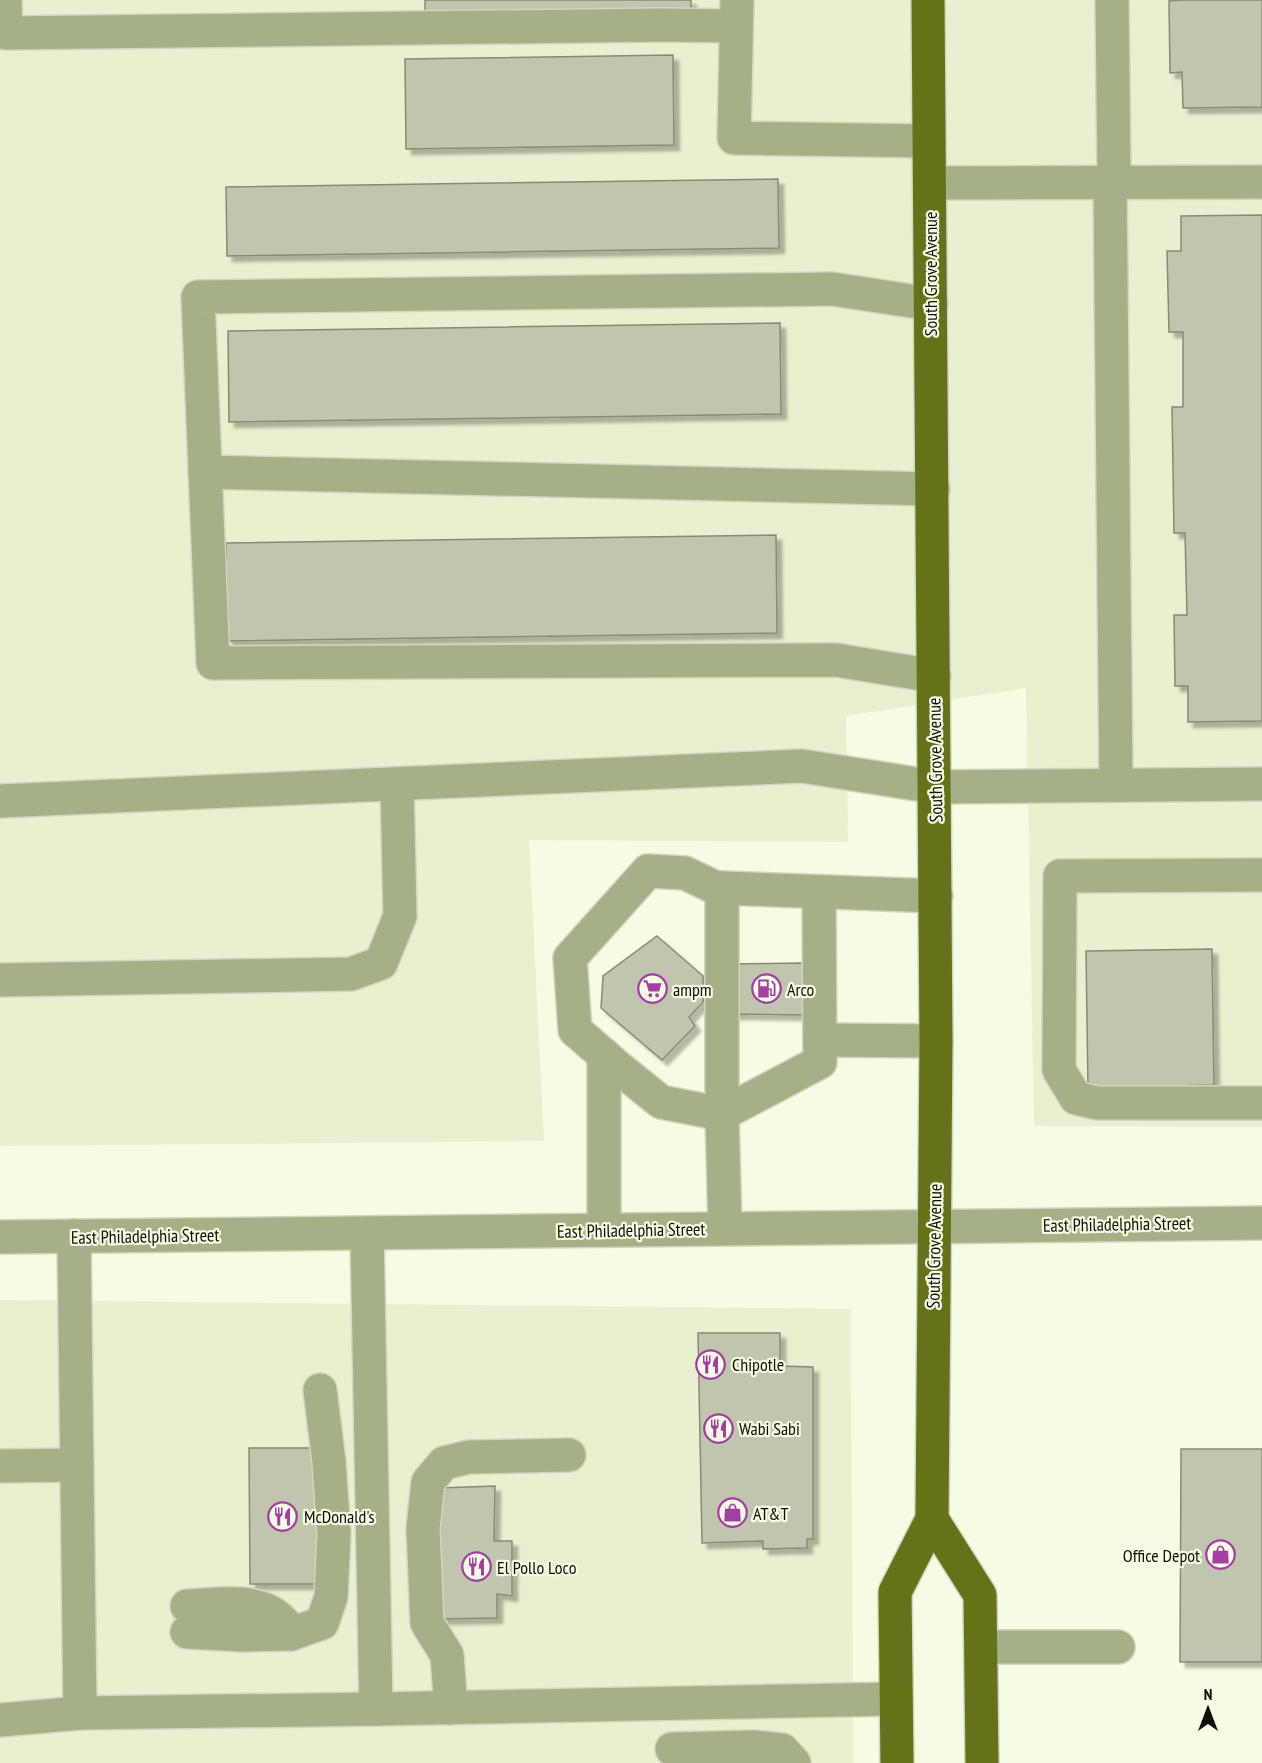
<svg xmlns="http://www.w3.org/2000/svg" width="1262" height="1763" viewBox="0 0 1262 1763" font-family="'PT Sans Narrow',sans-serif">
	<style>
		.built { fill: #e8f0cf }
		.building { fill: #c0c5ad; stroke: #868b74; stroke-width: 1.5; filter: url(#shadow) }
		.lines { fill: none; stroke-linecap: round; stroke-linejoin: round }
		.minor-casing { stroke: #d1d6c0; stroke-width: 36 }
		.major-casing { stroke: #d1d6c0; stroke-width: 36 }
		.minor { stroke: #a6b086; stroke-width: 33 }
		.major { stroke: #657219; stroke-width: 33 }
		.labels { text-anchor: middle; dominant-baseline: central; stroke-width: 4.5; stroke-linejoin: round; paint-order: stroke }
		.street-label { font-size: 18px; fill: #0e1008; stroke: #f6fce3 }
		.poi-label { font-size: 18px; fill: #0e1008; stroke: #f6fce3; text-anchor: start }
	</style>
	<defs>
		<filter id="shadow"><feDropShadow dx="5.5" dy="5.5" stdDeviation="1.5" flood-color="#0004"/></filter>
	</defs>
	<rect width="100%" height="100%" fill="#f6fce3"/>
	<g class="built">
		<path d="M0,0H1262V1127L1034,1126L1026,688L846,716L848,842L529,840L544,1141L0,1146Z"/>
		<path d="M0,1300L851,1309L853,1763H0Z"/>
	</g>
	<g class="building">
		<path d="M425,0H691V11L425,15Z"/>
		<path d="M1181,0H1262V107L1183,108L1182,72L1170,73L1169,1Z"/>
		<path d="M673,55L674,145L406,149L405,59Z"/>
		<path d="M778,179L779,248L227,256L226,187Z"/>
		<path d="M1262,215V721L1188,722V686H1175L1174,615H1187L1185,533H1174L1172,407H1183V332H1169L1167,251H1181V216Z"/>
		<path d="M780,323L781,414L229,422L228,331Z"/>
		<path d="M776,535L777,633L227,641L226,543Z"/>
		<path d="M657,936L703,976V1002L689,1017L695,1026L662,1060L601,1008L603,976Z"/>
		<path d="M1212,949L1214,1085L1088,1088L1086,951Z"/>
		<path d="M803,963V1015L729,1014L728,964Z"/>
		<path d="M698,1333H780V1366L813,1367V1539H807V1548L763,1549V1541L702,1543Z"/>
		<path d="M249,1448H317L318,1584H250Z"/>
		<path d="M1181,1449H1262V1662H1180Z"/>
		<path d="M495,1486L494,1541H512V1596L497,1594V1618L441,1619L439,1488Z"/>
	</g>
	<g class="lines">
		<defs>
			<g id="minor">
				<path d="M5,0L6,33L662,25L736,26"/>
				<path d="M737,0L734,138L929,141"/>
				<path d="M1112,0L1114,173L1110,183L1116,785"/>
				<path d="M930,183L1262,182"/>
				<path d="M931,304L832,289L198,297L213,663L836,660L934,676"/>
				<path d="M205,472L933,489"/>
				<path d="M0,801L802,766L935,787L1262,784"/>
				<path d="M1262,875L1060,876L1059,1070L1076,1098L1097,1103H1262"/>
				<path d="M722,888V1114L820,1062L819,892"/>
				<path d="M0,980L351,974L381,963L400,916L397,784"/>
				<path d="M820,1040L936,1041"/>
				<path d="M604,1055V1230"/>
				<path d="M725,1228L722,1114L661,1102L614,1064L575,1030L570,958L648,871L685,873L716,888H722L936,896"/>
				<path d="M367,1233L376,1709L895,1699"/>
				<path d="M74,1236L80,1713L376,1709"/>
				<path d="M0,1237L1262,1223"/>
				<path d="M0,1466L77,1465"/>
				<path d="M187,1606C217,1605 260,1596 283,1622C286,1625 288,1630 291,1634"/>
				<path d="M187,1632L243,1635L291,1634L322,1623L331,1597L334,1534L329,1462L320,1390"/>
				<path d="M982,1647H1118"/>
				<path d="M451,1708L447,1655L427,1623L423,1528L428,1482L444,1463L469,1457L569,1455"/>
				<path d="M0,1720L80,1713"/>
				<path d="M672,1749L754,1747L782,1750L794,1763"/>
			</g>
			<g id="major">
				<path d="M932,1519L980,1595L982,1763"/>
				<path d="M897,1763L895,1592L932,1519L936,1041L928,0"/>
			</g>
		</defs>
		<use href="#minor" class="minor-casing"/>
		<use href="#major" class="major-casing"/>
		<use href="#minor" class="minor"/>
		<use href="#major" class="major"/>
	</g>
	<defs>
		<symbol id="supermarket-ring" viewBox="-11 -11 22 22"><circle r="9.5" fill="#f6fce3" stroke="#a33ea3" stroke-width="1.5"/><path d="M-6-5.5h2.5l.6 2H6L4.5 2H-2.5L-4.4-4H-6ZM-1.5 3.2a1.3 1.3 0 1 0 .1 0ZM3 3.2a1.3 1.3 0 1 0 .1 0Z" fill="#a33ea3"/></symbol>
		<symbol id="fuel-ring" viewBox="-11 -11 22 22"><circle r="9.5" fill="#f6fce3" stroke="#a33ea3" stroke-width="1.5"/><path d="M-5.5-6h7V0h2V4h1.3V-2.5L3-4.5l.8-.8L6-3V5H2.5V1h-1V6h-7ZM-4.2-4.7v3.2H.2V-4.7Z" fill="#a33ea3"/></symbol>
		<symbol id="restaurant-ring" viewBox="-11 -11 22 22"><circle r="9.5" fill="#f6fce3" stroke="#a33ea3" stroke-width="1.5"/><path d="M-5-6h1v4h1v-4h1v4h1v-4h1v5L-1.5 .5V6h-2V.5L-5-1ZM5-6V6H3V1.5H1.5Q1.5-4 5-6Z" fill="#a33ea3"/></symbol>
		<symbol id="shop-ring" viewBox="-11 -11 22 22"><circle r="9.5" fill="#f6fce3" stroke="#a33ea3" stroke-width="1.5"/><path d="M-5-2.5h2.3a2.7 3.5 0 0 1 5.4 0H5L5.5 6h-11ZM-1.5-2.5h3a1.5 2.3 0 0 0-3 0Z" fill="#a33ea3"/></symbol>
	</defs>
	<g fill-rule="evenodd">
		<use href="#supermarket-ring" x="636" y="972" width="33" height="33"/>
		<use href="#fuel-ring" x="750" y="972" width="33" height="33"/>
		<use href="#restaurant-ring" x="694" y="1348" width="33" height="33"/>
		<use href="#restaurant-ring" x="702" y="1412" width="33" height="33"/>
		<use href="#shop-ring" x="716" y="1496" width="33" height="33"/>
		<use href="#restaurant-ring" x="266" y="1500" width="33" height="33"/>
		<use href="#shop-ring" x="1204" y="1538" width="33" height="33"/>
		<use href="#restaurant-ring" x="460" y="1550" width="33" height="33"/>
	</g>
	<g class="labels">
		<g class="street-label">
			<text transform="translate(930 274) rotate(-90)">South Grove Avenue</text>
			<text transform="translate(935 760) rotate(-91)">South Grove Avenue</text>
			<text transform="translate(1117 1224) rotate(-1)">East Philadelphia Street</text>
			<text transform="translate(631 1230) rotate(-1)">East Philadelphia Street</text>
			<text transform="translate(145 1236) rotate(-1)">East Philadelphia Street</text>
			<text transform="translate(934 1246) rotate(-89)">South Grove Avenue</text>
		</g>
		<g class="poi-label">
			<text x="673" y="989">ampm</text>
			<text x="787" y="989">Arco</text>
			<text x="732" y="1364">Chipotle</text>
			<text x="739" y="1428">Wabi Sabi</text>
			<text x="753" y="1513">AT&amp;T</text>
			<text x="304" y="1516">McDonald's</text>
			<text x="1200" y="1555" text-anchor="end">Office Depot</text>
			<text x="497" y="1567">El Pollo Loco</text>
		</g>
	</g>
	<g transform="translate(1208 1709)" stroke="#f6fce3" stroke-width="4.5" paint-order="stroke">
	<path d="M0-4.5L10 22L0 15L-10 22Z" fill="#0e1008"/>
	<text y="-9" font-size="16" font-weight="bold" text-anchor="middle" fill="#0e1008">N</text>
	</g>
</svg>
